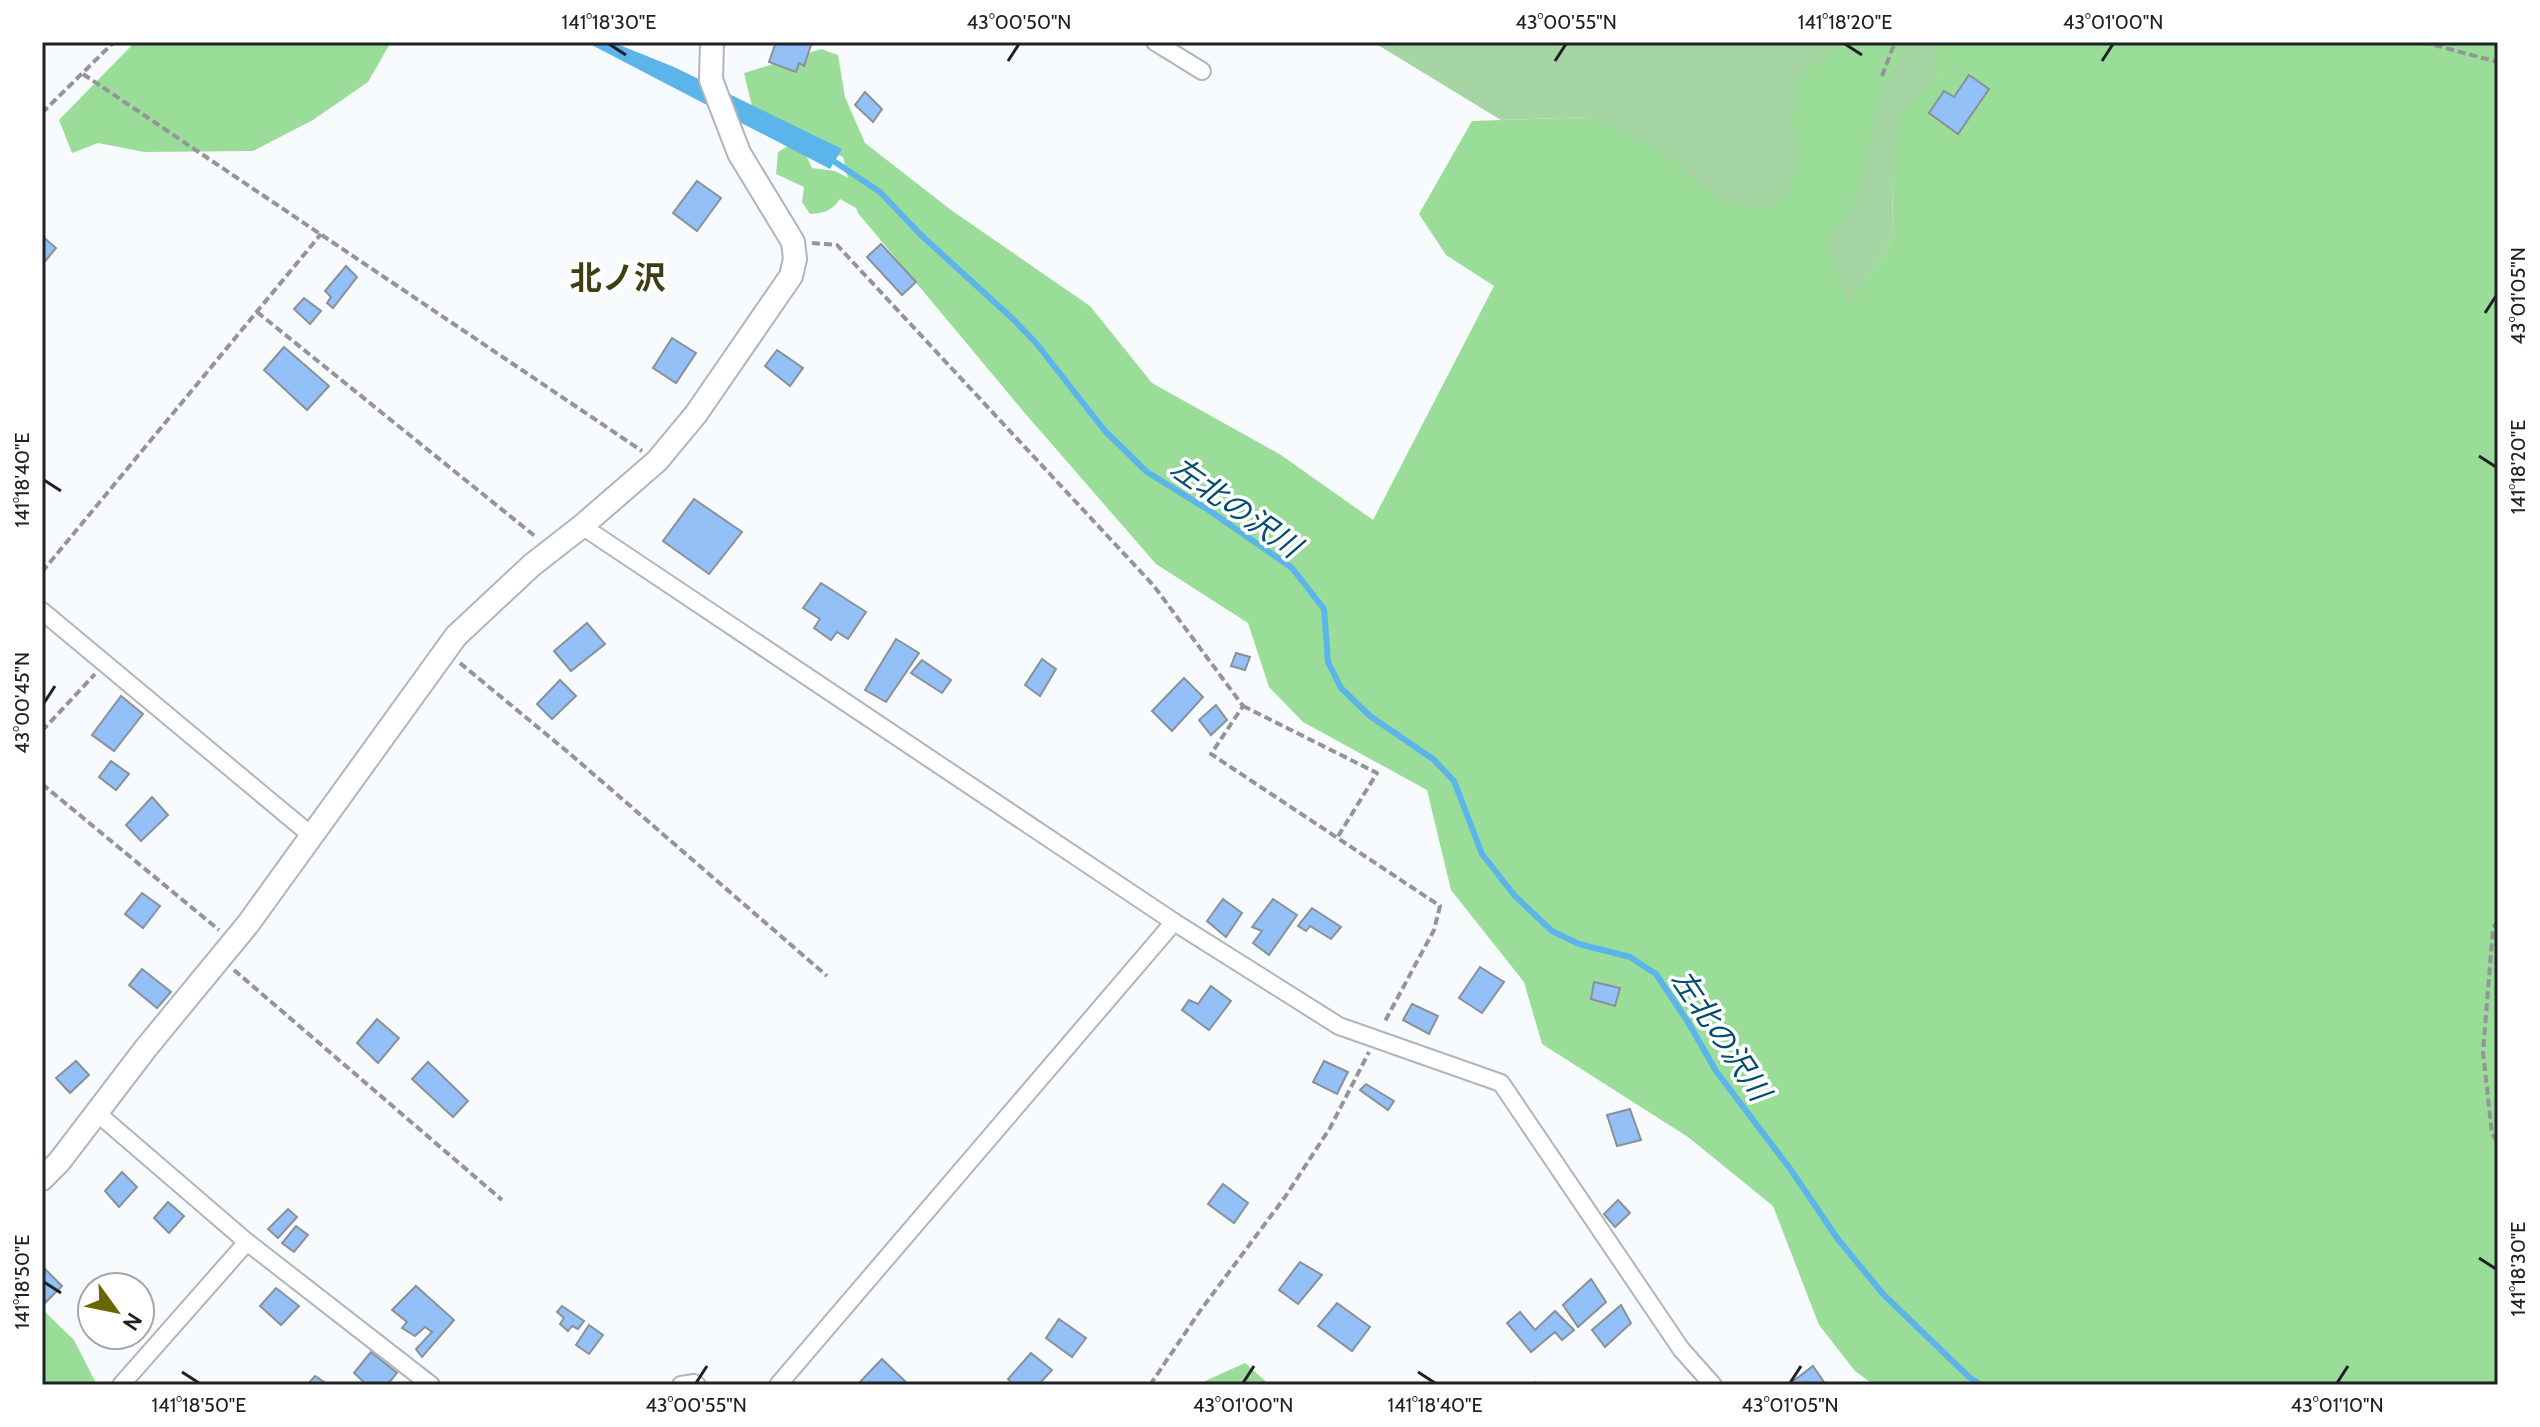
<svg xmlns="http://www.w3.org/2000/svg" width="2540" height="1427" viewBox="0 0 2540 1427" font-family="Cabin,'Noto Sans JP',sans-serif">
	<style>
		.green { fill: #a5d5a3 }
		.forest { fill: #9add98 }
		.water { fill: #5bb5eb }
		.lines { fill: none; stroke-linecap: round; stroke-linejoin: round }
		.stream { stroke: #5bb5eb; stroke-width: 6 }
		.building { fill: #94c0f8; stroke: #8a9097; stroke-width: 2 }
		.street-casing { stroke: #afb5bd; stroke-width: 20 }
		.secondary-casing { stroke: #afb5bd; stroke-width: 26 }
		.path { stroke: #939598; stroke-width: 4; stroke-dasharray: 8 4; stroke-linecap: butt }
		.street { stroke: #fff; stroke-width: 16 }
		.secondary { stroke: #fff; stroke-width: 22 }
		.ticks { fill: none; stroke: #1f2124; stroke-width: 3 }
		.labels { text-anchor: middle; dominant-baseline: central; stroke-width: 7; stroke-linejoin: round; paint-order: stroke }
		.water-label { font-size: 30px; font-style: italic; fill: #004d70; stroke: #fff }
		.quarter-label { font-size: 32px; font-weight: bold; fill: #3f3f16; stroke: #fff }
		.neatline { fill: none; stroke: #1f2124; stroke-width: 3 }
		.ticks-label { font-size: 20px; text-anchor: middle; fill: #1f2124 }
	</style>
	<rect width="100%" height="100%" fill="#f8fbfe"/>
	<path class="green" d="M1373,42H1955L1892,177L1893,238L1848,307L1590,117L1501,120Z"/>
	<g class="forest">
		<path d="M135,42H391L368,82L313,120L253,151L144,152L98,143L72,153L59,120Z"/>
		<path d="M1845,42H1906L1879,98L1856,200L1826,240L1848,306L1893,238L1892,177L1900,114L1938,79L1934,67L1939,42H2498V1385H1874L1855,1371L1819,1325L1773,1206L1688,1137L1542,1044L1524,982L1451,890L1427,790L1303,722L1269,687L1248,623L1156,564L1023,411L858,213L856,208L840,199C832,211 824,213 810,214L802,202L804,187L776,174L778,152L793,143L804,151L812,168L835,171L848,178L843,157L785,134L757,127L744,73L821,49L838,55L845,97L865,143L951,210L1090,306L1152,383L1281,455L1373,520L1494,286L1446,255L1419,214L1472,121L1590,117L1665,155L1720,202L1766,209L1789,191L1801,155L1792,126L1798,78Z"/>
		<path d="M42,1309L74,1340L97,1385H42Z"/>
		<path d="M1245,1363L1270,1385H1203L1205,1381Z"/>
	</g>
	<path class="water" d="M586,42H612L674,67L842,149L830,169Z"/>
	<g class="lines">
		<path class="stream" d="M829,158L880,192L921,235L1014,320L1036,343L1105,431L1147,472L1210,511L1292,568L1324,609L1328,662L1341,688L1370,716L1433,759L1454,781L1482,854L1515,896L1552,931L1579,944L1630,957L1656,974L1688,1022L1716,1071L1791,1170L1837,1238L1883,1294L1969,1377L1981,1385"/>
	</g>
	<g class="building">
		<path d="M776,42H812L804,66L799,63L796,72L769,62Z"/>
		<path d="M1969,75L1989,89L1958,134L1929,113L1944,91L1954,97Z"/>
		<path d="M865,92L882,109L873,122L855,105Z"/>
		<path d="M697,181L721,198L697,231L673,213Z"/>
		<path d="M42,236L56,248L42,265Z"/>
		<path d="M881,244L916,282L902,295L867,257Z"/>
		<path d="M346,266L357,277L333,308L327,303L331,297L325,291Z"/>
		<path d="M304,298L321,311L310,324L294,309Z"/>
		<path d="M672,338L696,353L676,383L653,368Z"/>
		<path d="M284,347L329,386L307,410L264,370Z"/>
		<path d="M777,350L803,368L790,386L765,366Z"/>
		<path d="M694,499L742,532L709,574L663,541Z"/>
		<path d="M821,583L866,612L848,639L837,632L831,640L814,628L820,619L803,608Z"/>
		<path d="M587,623L605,644L571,671L554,651Z"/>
		<path d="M896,639L919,653L886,702L865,690Z"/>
		<path d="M1236,653L1250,657L1245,670L1231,666Z"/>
		<path d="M1042,659L1056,669L1040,696L1025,685Z"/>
		<path d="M922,660L951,680L942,693L911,673Z"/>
		<path d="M1184,678L1203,697L1172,731L1152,711Z"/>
		<path d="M560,680L576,696L552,719L537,704Z"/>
		<path d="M121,696L143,714L114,751L92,735Z"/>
		<path d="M1216,705L1227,720L1211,735L1199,720Z"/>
		<path d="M111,761L129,774L116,790L99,777Z"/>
		<path d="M152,797L168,815L141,841L126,825Z"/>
		<path d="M142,893L160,906L143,928L125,914Z"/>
		<path d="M1223,899L1242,913L1226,937L1207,921Z"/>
		<path d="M1273,899L1297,915L1269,955L1253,943L1262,931L1252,927Z"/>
		<path d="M1312,908L1341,927L1331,939L1310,926L1306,931L1298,926Z"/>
		<path d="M1480,967L1504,982L1482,1013L1459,998Z"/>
		<path d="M142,969L171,992L157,1008L129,985Z"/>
		<path d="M1594,982L1620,988L1615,1006L1591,999Z"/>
		<path d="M1211,986L1231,1001L1209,1030L1182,1010L1189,1000L1198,1004Z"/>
		<path d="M1412,1004L1438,1016L1429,1034L1403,1020Z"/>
		<path d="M377,1019L399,1038L378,1063L357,1043Z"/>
		<path d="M76,1061L89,1075L70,1093L56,1078Z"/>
		<path d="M1324,1061L1348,1072L1337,1094L1313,1082Z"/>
		<path d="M428,1062L468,1101L453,1117L412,1079Z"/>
		<path d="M1366,1084L1394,1101L1388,1110L1360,1090Z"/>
		<path d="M1630,1109L1641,1140L1617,1146L1607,1115Z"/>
		<path d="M122,1172L137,1187L119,1207L105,1191Z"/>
		<path d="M1223,1184L1248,1203L1234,1223L1208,1204Z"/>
		<path d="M1618,1200L1630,1213L1615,1227L1604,1214Z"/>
		<path d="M168,1202L184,1216L169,1233L154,1218Z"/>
		<path d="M288,1209L297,1217L278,1238L268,1229Z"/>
		<path d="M296,1226L308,1235L294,1252L282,1243Z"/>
		<path d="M1300,1262L1322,1275L1298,1304L1279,1290Z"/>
		<path d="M44,1268L62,1286L42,1306V1270Z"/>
		<path d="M1591,1279L1606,1302L1578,1327L1563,1305Z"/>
		<path d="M416,1286L454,1320L422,1357L416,1349L432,1332L425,1327L415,1336L402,1328L407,1322L392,1310Z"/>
		<path d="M276,1288L299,1306L281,1325L260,1306Z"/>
		<path d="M1337,1303L1370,1327L1352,1351L1318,1326Z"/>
		<path d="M1621,1305L1631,1323L1605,1347L1592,1330Z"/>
		<path d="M562,1306L584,1321L578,1329L572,1326L568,1331L560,1324L564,1318L557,1312Z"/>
		<path d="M1555,1311L1574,1330L1562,1340L1555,1332L1531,1352L1507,1323L1520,1312L1535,1330Z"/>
		<path d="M1059,1319L1086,1338L1072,1357L1046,1338Z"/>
		<path d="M589,1325L603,1335L589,1354L576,1345Z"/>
		<path d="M371,1352L397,1373L387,1385H367L354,1373Z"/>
		<path d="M1031,1353L1052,1370L1038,1385H1014L1008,1379Z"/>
		<path d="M882,1359L909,1385H857Z"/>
		<path d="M1813,1366L1826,1385H1788Z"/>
		<path d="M315,1376L329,1385H307Z"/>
	</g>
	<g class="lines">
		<defs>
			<g id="street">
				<path d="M1155,42L1202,71"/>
				<path d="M582,526L1174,922L1339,1026L1501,1083L1681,1349L1713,1385"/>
				<path d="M42,611L312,836"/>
				<path d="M97,1113L247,1242L431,1385"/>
				<path d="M121,1385L247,1242"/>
				<path d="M681,1385L694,1383L697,1385"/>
				<path d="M778,1385L1174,922"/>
			</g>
			<path id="secondary" d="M42,1179L59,1162L146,1048L248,924L456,636L532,565L582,526L657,461L696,414L791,276L795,259L793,242L739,153L711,80L712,42"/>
		</defs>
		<use href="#street" class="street-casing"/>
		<use href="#secondary" class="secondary-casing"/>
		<g class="path">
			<path d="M2423,42L2498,62"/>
			<path d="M83,74L642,451"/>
			<path d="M1882,76L1895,42"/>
			<path d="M42,113L114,42"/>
			<path d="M812,243L837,245L1154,586L1243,706L1211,754L1440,906L1434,930L1384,1023"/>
			<path d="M257,312L536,537"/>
			<path d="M42,572L321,234"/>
			<path d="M460,663L569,753L827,976"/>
			<path d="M1243,706L1377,773L1337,838"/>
			<path d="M42,731L95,674"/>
			<path d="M42,784L219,930"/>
			<path d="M2498,921L2493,928L2483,1052L2492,1134L2498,1143"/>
			<path d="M234,970L502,1200"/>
			<path d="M1150,1385L1200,1311L1285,1197L1330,1128L1369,1052"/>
			<path d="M1535,1385L1537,1382"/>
		</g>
		<use href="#street" class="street"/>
		<use href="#secondary" class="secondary"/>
	</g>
	<path class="ticks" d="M609,44L626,55M1845,44L1862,55M1008,61L1019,44M1555,61L1566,44M2102,61L2113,44M2485,313L2496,296M2479,456L2496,467M44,480L61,491M44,703L55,686M2479,1258L2496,1269M44,1282L61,1293M182,1372L199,1383M1418,1372L1435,1383M696,1383L707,1366M1243,1383L1254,1366M1790,1383L1801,1366M2337,1383L2348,1366"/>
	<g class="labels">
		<g class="water-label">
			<text transform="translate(1236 507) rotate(35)">左北の沢川</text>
			<text transform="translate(1721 1035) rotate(56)">左北の沢川</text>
		</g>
		<g class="quarter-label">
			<text x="618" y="277">北ノ沢</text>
		</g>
	</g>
	<rect width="2540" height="1427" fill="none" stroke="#ffffff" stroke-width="88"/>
	<g transform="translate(116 1311) rotate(123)"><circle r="38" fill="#ffffff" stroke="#a5a6a7" stroke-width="2"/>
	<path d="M0-6L14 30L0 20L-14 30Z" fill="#696700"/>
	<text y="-12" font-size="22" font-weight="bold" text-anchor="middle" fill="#1f2124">N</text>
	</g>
	<rect x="44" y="44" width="2452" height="1339" class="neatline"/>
	<g class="ticks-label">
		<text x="609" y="29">141°18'30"E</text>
		<text x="1019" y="29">43°00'50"N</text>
		<text x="1566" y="29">43°00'55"N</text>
		<text x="1845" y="29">141°18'20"E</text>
		<text x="2113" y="29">43°01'00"N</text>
		<text transform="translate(2518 296) rotate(-90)" y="7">43°01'05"N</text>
		<text transform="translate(2518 467) rotate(-90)" y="7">141°18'20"E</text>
		<text transform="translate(22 480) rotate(-90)" y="7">141°18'40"E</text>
		<text transform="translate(22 703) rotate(-90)" y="7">43°00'45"N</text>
		<text transform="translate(2518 1269) rotate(-90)" y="7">141°18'30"E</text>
		<text transform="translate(22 1282) rotate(-90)" y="7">141°18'50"E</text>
		<text x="199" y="1412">141°18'50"E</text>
		<text x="696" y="1412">43°00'55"N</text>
		<text x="1243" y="1412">43°01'00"N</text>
		<text x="1435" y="1412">141°18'40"E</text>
		<text x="1790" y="1412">43°01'05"N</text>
		<text x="2337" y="1412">43°01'10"N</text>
	</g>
</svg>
